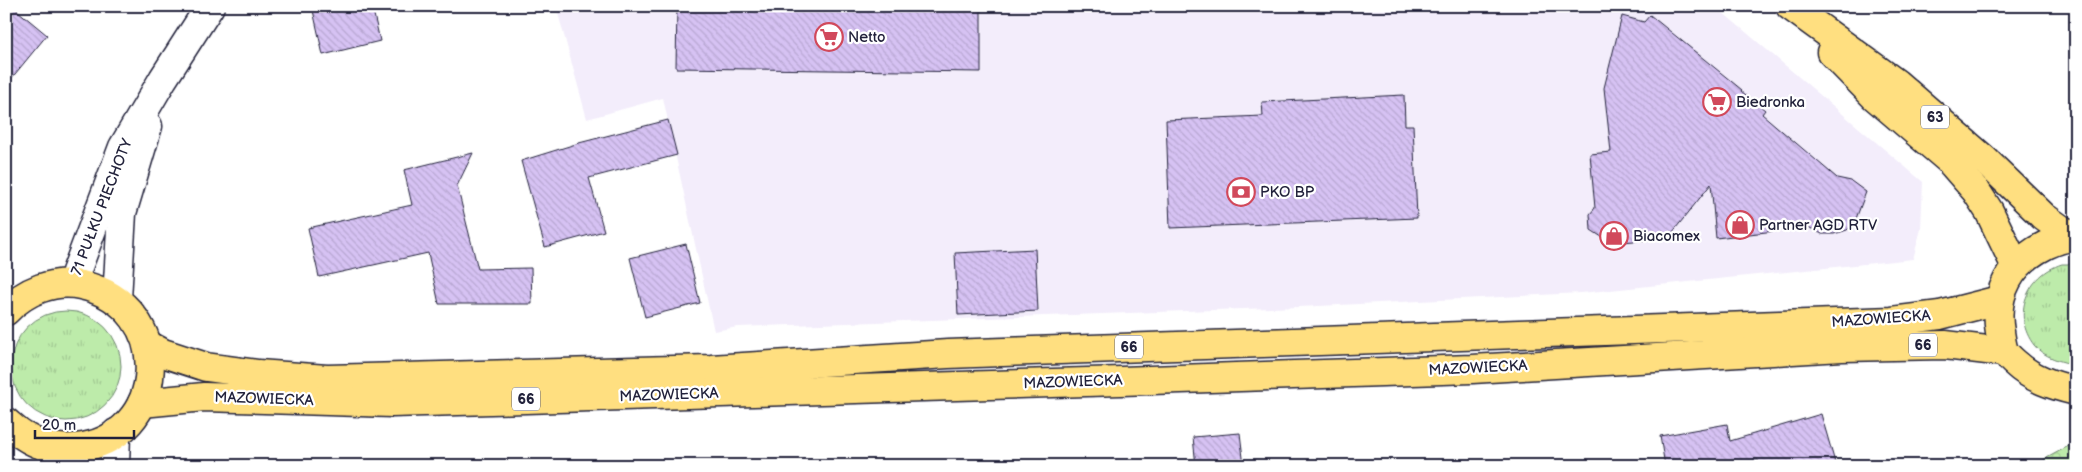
<svg xmlns="http://www.w3.org/2000/svg" width="2082" height="472" viewBox="0 0 2082 472" font-family="'Balsamiq Sans',sans-serif">
	<style>
		.built { fill: #f3edfb }
		.grass { fill: url(#grass-tufts); stroke: #708672 }
		.park { fill: url(#park-crowns); stroke: #708672 }
		.building { fill: url(#building-back-hatch); stroke: #22223b }
		.lines { fill: none; stroke-linecap: round; stroke-linejoin: round }
		.tertiary-casing { stroke: #22223b; stroke-width: 31 }
		.primary-casing { stroke: #22223b; stroke-width: 31 }
		.tertiary { stroke: #fff; stroke-width: 28 }
		.primary { stroke: #ffdf80; stroke-width: 28 }
		.labels { text-anchor: middle; dominant-baseline: central; stroke-width: 4.5; stroke-linejoin: round; paint-order: stroke }
		.shield { fill: #fff; stroke: #646476; stroke-width: 1 }
		.shield-label { font-size: 14px; font-weight: bold; fill: #22223b }
		.poi-label { font-size: 15px; fill: #22223b; stroke: #fff; text-anchor: start }
		.street-label { font-size: 15px; fill: #22223b; stroke: #fff }
	</style>
	<defs>
		<pattern id="grass-tufts" width="24" height="20" patternUnits="userSpaceOnUse" patternTransform="scale(1.25)"><rect width="24" height="20" fill="#bdebaa"/><path d="M3 7l-1-3M5 7V3M7 7l1-3M15 17l-1-3M17 17v-4M19 17l1-3" fill="none" stroke="#a2c993"/></pattern>
		<pattern id="park-crowns" width="20" height="18" patternUnits="userSpaceOnUse" patternTransform="scale(1.25)"><rect width="20" height="18" fill="#bdebaa"/><path d="M2 6a3 3 0 1 1 6 0M12 15a3 3 0 1 1 6 0" fill="none" stroke="#a2c993"/></pattern>
		<pattern id="building-back-hatch" width="6" height="6" patternUnits="userSpaceOnUse" patternTransform="scale(1.25)"><rect width="6" height="6" fill="#d6c2f3"/><path d="M-1 5l2 2M0 0l6 6M5-1l2 2" fill="none" stroke="#b7a6d1"/></pattern>
	</defs>
	<rect width="100%" height="100%" fill="#fff"/>
	<filter id="ink" filterUnits="userSpaceOnUse"><feTurbulence type="fractalNoise" baseFrequency=".02" numOctaves="2"/><feDisplacementMap in="SourceGraphic" scale="10" xChannelSelector="R" yChannelSelector="G"/><feConvolveMatrix kernelMatrix="1 2 1 2 8 2 1 2 1" color-interpolation-filters="sRGB"/></filter>
	<g filter="url(#ink)">
		<path class="built" d="M556,6H1715L1923,182L1921,229L1913,259L1581,293L1298,307L738,327L714,331L663,98L587,119Z"/>
		<g class="grass">
			<path d="M2062,264H2076V365C2062,362 2043,357 2034,345C2011,315 2027,275 2062,264Z"/>
			<circle cx="66" cy="366" r="55"/>
		</g>
		<path class="park" d="M2076,442V466H2032Z"/>
		<g class="building">
			<path d="M6,6H12L47,35L6,85Z"/>
			<path d="M312,6H372L380,41L323,55Z"/>
			<path d="M677,6H981V72L676,68Z"/>
			<path d="M1650,15L1742,90L1741,91L1765,110L1762,114L1837,178L1851,181L1866,192L1854,224L1847,230L1834,234H1822L1808,227L1716,238L1711,184L1668,238L1611,243L1591,230L1590,214L1595,208L1590,154L1611,152L1604,88L1622,16L1644,22Z"/>
			<path d="M1404,95L1405,125H1413L1417,218L1170,228L1166,120L1263,116L1262,102Z"/>
			<path d="M668,120L677,155L589,178L604,231L545,247L521,161L579,143Z"/>
			<path d="M473,153L457,186L478,269L531,268L532,304H439L428,253L319,277L308,228L412,205L404,170Z"/>
			<path d="M686,244L700,303L645,317L630,258Z"/>
			<path d="M1035,249L1038,311L958,315L955,253Z"/>
			<path d="M1821,414L1836,466H1759L1758,460L1735,466H1665L1660,436L1727,424L1730,441Z"/>
			<path d="M1240,433L1244,466H1196L1193,437Z"/>
		</g>
		<g class="lines">
			<defs>
				<g id="tertiary">
					<path d="M73,283L76,272L123,147L163,79L210,6"/>
					<path d="M117,299L122,213L148,126"/>
					<path d="M46,446L58,466"/>
					<path d="M115,466L116,433"/>
				</g>
				<g id="primary">
					<path d="M1790,6L1896,83L1985,160L2044,217L2072,237"/>
					<path d="M1831,52L1874,96L1949,160L1976,191L1989,211L2016,267"/>
					<path d="M2076,238C2066,236 2055,241 2046,245C2011,262 1993,293 2000,332C2001,338 2002,346 2004,351C2006,355 2011,359 2014,362C2032,379 2052,385 2076,391"/>
					<path d="M6,311C25,291 54,279 81,285C178,306 169,440 75,448C57,450 39,446 24,436C18,433 12,427 6,422"/>
					<path d="M148,345L163,353L206,367L258,374L327,379L711,369L948,354L1892,321L1940,315L1999,300"/>
					<path d="M142,403L204,397L392,403L1121,381L1472,369L1842,347L1945,345L2004,352"/>
				</g>
			</defs>
			<use href="#tertiary" class="tertiary-casing"/>
			<use href="#primary" class="primary-casing"/>
			<use href="#tertiary" class="tertiary"/>
			<use href="#primary" class="primary"/>
		</g>
	</g>
	<defs>
		<symbol id="supermarket-ring" viewBox="-11 -11 22 22"><circle r="9.5" fill="#fff" stroke="#d1495b" stroke-width="1.5"/><path d="M-6-5.5h2.5l.6 2H6L4.5 2H-2.5L-4.4-4H-6ZM-1.5 3.2a1.3 1.3 0 1 0 .1 0ZM3 3.2a1.3 1.3 0 1 0 .1 0Z" fill="#d1495b"/></symbol>
		<symbol id="bank-ring" viewBox="-11 -11 22 22"><circle r="9.5" fill="#fff" stroke="#d1495b" stroke-width="1.5"/><path d="M-6-4H6V4H-6ZM0-2.3a2.3 2.3 0 1 0 0 4.6a2.3 2.3 0 1 0 0-4.6Z" fill="#d1495b"/></symbol>
		<symbol id="shop-ring" viewBox="-11 -11 22 22"><circle r="9.5" fill="#fff" stroke="#d1495b" stroke-width="1.5"/><path d="M-5-2.5h2.3a2.7 3.5 0 0 1 5.4 0H5L5.5 6h-11ZM-1.5-2.5h3a1.5 2.3 0 0 0-3 0Z" fill="#d1495b"/></symbol>
	</defs>
	<g fill-rule="evenodd">
		<use href="#supermarket-ring" x="813" y="21" width="32" height="32"/>
		<use href="#supermarket-ring" x="1701" y="86" width="32" height="32"/>
		<use href="#bank-ring" x="1225" y="176" width="32" height="32"/>
		<use href="#shop-ring" x="1724" y="209" width="32" height="32"/>
		<use href="#shop-ring" x="1598" y="220" width="32" height="32"/>
	</g>
	<g class="labels">
		<g class="shield">
			<rect x="1921" y="105.5" width="28" height="23" rx="4"/>
			<rect x="1909" y="333.5" width="28" height="23" rx="4"/>
			<rect x="1115" y="335.5" width="28" height="23" rx="4"/>
			<rect x="512" y="387.5" width="28" height="23" rx="4"/>
		</g>
		<g class="shield-label">
			<text x="1935" y="117">63</text>
			<text x="1923" y="345">66</text>
			<text x="1129" y="347">66</text>
			<text x="526" y="399">66</text>
		</g>
		<g class="poi-label">
			<text x="848" y="37">Netto</text>
			<text x="1736" y="102">Biedronka</text>
			<text x="1260" y="192">PKO BP</text>
			<text x="1759" y="225">Partner AGD RTV</text>
			<text x="1633" y="236">Biacomex</text>
		</g>
		<g class="street-label">
			<text transform="translate(102 207) rotate(-69)">71 PUŁKU PIECHOTY</text>
			<text transform="translate(1881 319) rotate(-4)">MAZOWIECKA</text>
			<text transform="translate(1478 368) rotate(-3)">MAZOWIECKA</text>
			<text transform="translate(1073 382) rotate(-2)">MAZOWIECKA</text>
			<text transform="translate(669 395) rotate(-2)">MAZOWIECKA</text>
			<text transform="translate(264 399) rotate(2)">MAZOWIECKA</text>
		</g>
	</g>
	<rect width="2082" height="472" fill="none" stroke="#fff" stroke-width="25"/>
	<rect x="12" y="12" width="2057" height="447" fill="none" stroke="#22223b" stroke-width="2" filter="url(#ink)"/>
	<path d="M35 430v8h99v-8" fill="none" stroke="#22223b" stroke-width="2.5"/>
	<text x="42" y="430" font-size="15" fill="#22223b" stroke="#ffffff" stroke-width="4" paint-order="stroke">20 m</text>
</svg>
